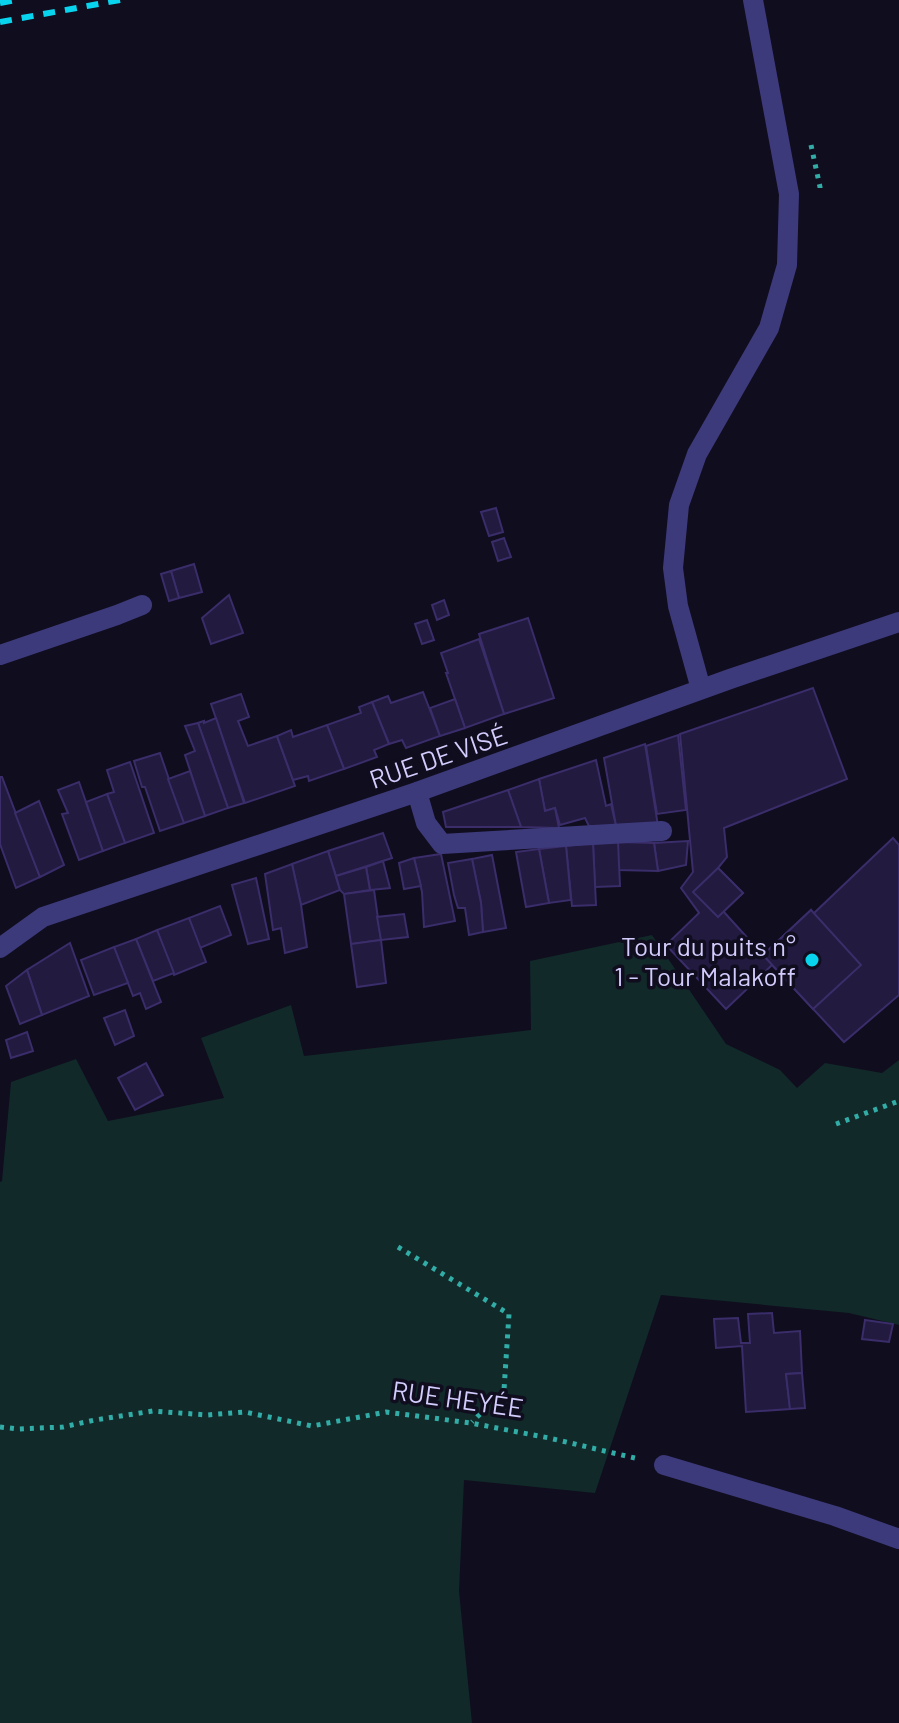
<svg xmlns="http://www.w3.org/2000/svg" width="899" height="1723" viewBox="0 0 899 1723" font-family="Barlow,sans-serif">
	<style>
		.green { fill: #112928 }
		.building { fill: #221a3f; stroke: #3a2d6a; stroke-width: 2 }
		.lines { fill: none; stroke-linecap: round; stroke-linejoin: round }
		.path { stroke: #32aca6; stroke-width: 5; stroke-dasharray: 4 6; stroke-linecap: butt }
		.minor { stroke: #3d3a7c; stroke-width: 20 }
		.rail { stroke: #09d4ed; stroke-width: 6; stroke-dasharray: 12 10; stroke-linecap: butt }
		.poi-dot { fill: #09d4ed; stroke: #100d1f; stroke-width: 3 }
		.labels { text-anchor: middle; dominant-baseline: central; stroke-width: 7; stroke-linejoin: round; paint-order: stroke }
		.street-label { font-size: 26px; fill: #d3cdfd; stroke: #100d1f }
		.poi-label { font-size: 26px; fill: #d3cdfd; stroke: #100d1f; text-anchor: end }
	</style>
	<rect width="100%" height="100%" fill="#100d1f"/>
	<path class="green" d="M652,935L726,1044L780,1070L797,1088L825,1063L882,1073L899,1060V1325L849,1313L661,1295L595,1493L464,1480L459,1591L472,1723H0V1182L2,1181L11,1082L76,1059L108,1121L224,1098L201,1038L291,1005L304,1056L531,1030L530,961Z"/>
	<g class="building">
		<path d="M496,508L503,532L489,536L481,512Z"/>
		<path d="M504,538L511,557L498,561L492,542Z"/>
		<path d="M194,564L202,592L179,598L171,571Z"/>
		<path d="M171,571L179,598L169,601L161,574Z"/>
		<path d="M229,595L243,633L211,644L202,618Z"/>
		<path d="M444,600L449,615L437,620L432,605Z"/>
		<path d="M528,618L554,698L504,714L479,634Z"/>
		<path d="M427,620L434,640L422,644L415,624Z"/>
		<path d="M479,639L504,714L465,728L446,673H448L441,653Z"/>
		<path d="M813,688L847,779L724,828L727,857L718,868L743,893L723,911L763,955L811,910L813,914L893,838L899,845V995L844,1042L772,965L726,1009L666,945L699,913L681,888L693,872L680,734Z"/>
		<path d="M423,692L440,736L406,748L402,740L389,744L372,702L388,696L391,703Z"/>
		<path d="M241,694L249,717L238,721L248,746L277,736L295,786L245,803L211,704Z"/>
		<path d="M455,699L465,728L440,736L430,708Z"/>
		<path d="M372,702L389,744L374,750L377,757L344,769L327,725L361,713L359,707Z"/>
		<path d="M216,718L244,803L228,808L198,723L204,721V723Z"/>
		<path d="M198,723L228,808L205,816L185,755L195,751L185,726Z"/>
		<path d="M327,725L344,769L309,781L308,776L293,780L277,736L291,730L293,737Z"/>
		<path d="M678,735L686,810L657,814L646,746Z"/>
		<path d="M645,744L658,826H616L604,758Z"/>
		<path d="M160,753L184,823L160,831L145,787H142L134,761Z"/>
		<path d="M596,760L606,806L611,804L616,826H589L585,818L560,825L555,808L545,811L539,779Z"/>
		<path d="M130,762L154,833L125,843L107,794L114,792L107,770Z"/>
		<path d="M190,771L205,816L184,823L168,779Z"/>
		<path d="M0,777H2L40,877L16,888L0,844Z"/>
		<path d="M539,779L545,811L555,808L559,828L521,827L508,790Z"/>
		<path d="M79,782L103,851L79,860L62,814L68,813L58,790Z"/>
		<path d="M508,790L521,827H446L443,812Z"/>
		<path d="M107,794L125,843L103,851L86,802Z"/>
		<path d="M39,801L64,865L40,877L15,813Z"/>
		<path d="M383,833L392,858L336,876L328,851Z"/>
		<path d="M688,841L686,865L658,871L654,843Z"/>
		<path d="M618,842L654,843L658,871L618,870Z"/>
		<path d="M618,842L620,886L595,887L593,843Z"/>
		<path d="M593,843L596,905L572,906L566,846Z"/>
		<path d="M566,846L571,900L549,903L539,849Z"/>
		<path d="M539,849L549,903L526,907L516,852Z"/>
		<path d="M328,851L340,890L301,905L292,864Z"/>
		<path d="M441,854L455,921L424,927L422,892L414,858Z"/>
		<path d="M492,855L506,928L483,932L481,903L472,859Z"/>
		<path d="M414,858L421,886L404,889L399,863Z"/>
		<path d="M472,859L481,903L483,932L469,935L465,908H458L454,895L448,863Z"/>
		<path d="M383,861L390,888L370,890L366,867Z"/>
		<path d="M292,864L301,905L307,947L285,953L281,928L273,930L265,874Z"/>
		<path d="M366,867L370,890L344,894L340,890L336,876Z"/>
		<path d="M718,868L743,893L718,917L693,892Z"/>
		<path d="M256,878L269,939L248,944L232,885Z"/>
		<path d="M374,890L381,940L351,944L344,894Z"/>
		<path d="M220,906L231,935L200,948L189,918Z"/>
		<path d="M811,910L861,965L813,1009L763,955Z"/>
		<path d="M404,914L408,937L381,940L377,917Z"/>
		<path d="M189,918L206,962L174,975L157,930Z"/>
		<path d="M157,930L174,973L153,981L136,939Z"/>
		<path d="M136,939L161,1002L146,1009L140,993L133,996L114,947Z"/>
		<path d="M381,940L386,983L357,987L351,944Z"/>
		<path d="M70,943L89,996L42,1015L27,970Z"/>
		<path d="M114,947L128,983L94,995L81,960Z"/>
		<path d="M27,970L42,1015L20,1024L6,986Z"/>
		<path d="M125,1010L134,1036L115,1045L104,1018Z"/>
		<path d="M27,1032L33,1051L11,1058L6,1040Z"/>
		<path d="M146,1063L163,1095L135,1110L118,1078Z"/>
		<path d="M772,1313L774,1333L800,1331L802,1373L786,1374L790,1409L746,1412L742,1346L716,1348L714,1319L738,1318L741,1343H750L748,1314Z"/>
		<path d="M865,1320L893,1324L889,1342L862,1339Z"/>
		<path d="M802,1373L805,1408L790,1409L786,1374Z"/>
	</g>
	<g class="lines">
		<g class="path">
			<path d="M811,145L820,187V194"/>
			<path d="M836,1124L899,1101"/>
			<path d="M398,1247L509,1314L504,1390L472,1422"/>
			<path d="M0,1427L18,1429L63,1427L95,1420L153,1411L207,1415L245,1412L312,1426L386,1412L471,1423L549,1438L639,1459"/>
		</g>
		<g class="minor">
			<path d="M0,655L117,615L142,605"/>
			<path d="M701,689L678,606L673,568L679,505L697,454L769,328L787,265L789,194L753,0"/>
			<path d="M417,792L426,823L442,844L662,831"/>
			<path d="M0,948L43,917L417,792L730,679L899,622"/>
			<path d="M664,1465L835,1516L899,1539"/>
		</g>
		<g class="rail">
			<path d="M0,3L16,0"/>
			<path d="M0,22L120,0"/>
		</g>
	</g>
	<circle class="poi-dot" cx="812" cy="960" r="8"/>
	<g class="labels">
		<g class="street-label">
			<text transform="translate(438 756) rotate(-19)">RUE DE VISÉ</text>
			<text transform="translate(458 1398) rotate(8)">RUE HEYÉE</text>
		</g>
		<g class="poi-label">
			<text x="796" y="945">Tour du puits n°<tspan x="796" dy="30">1 - Tour Malakoff</tspan></text>
		</g>
	</g>
</svg>
